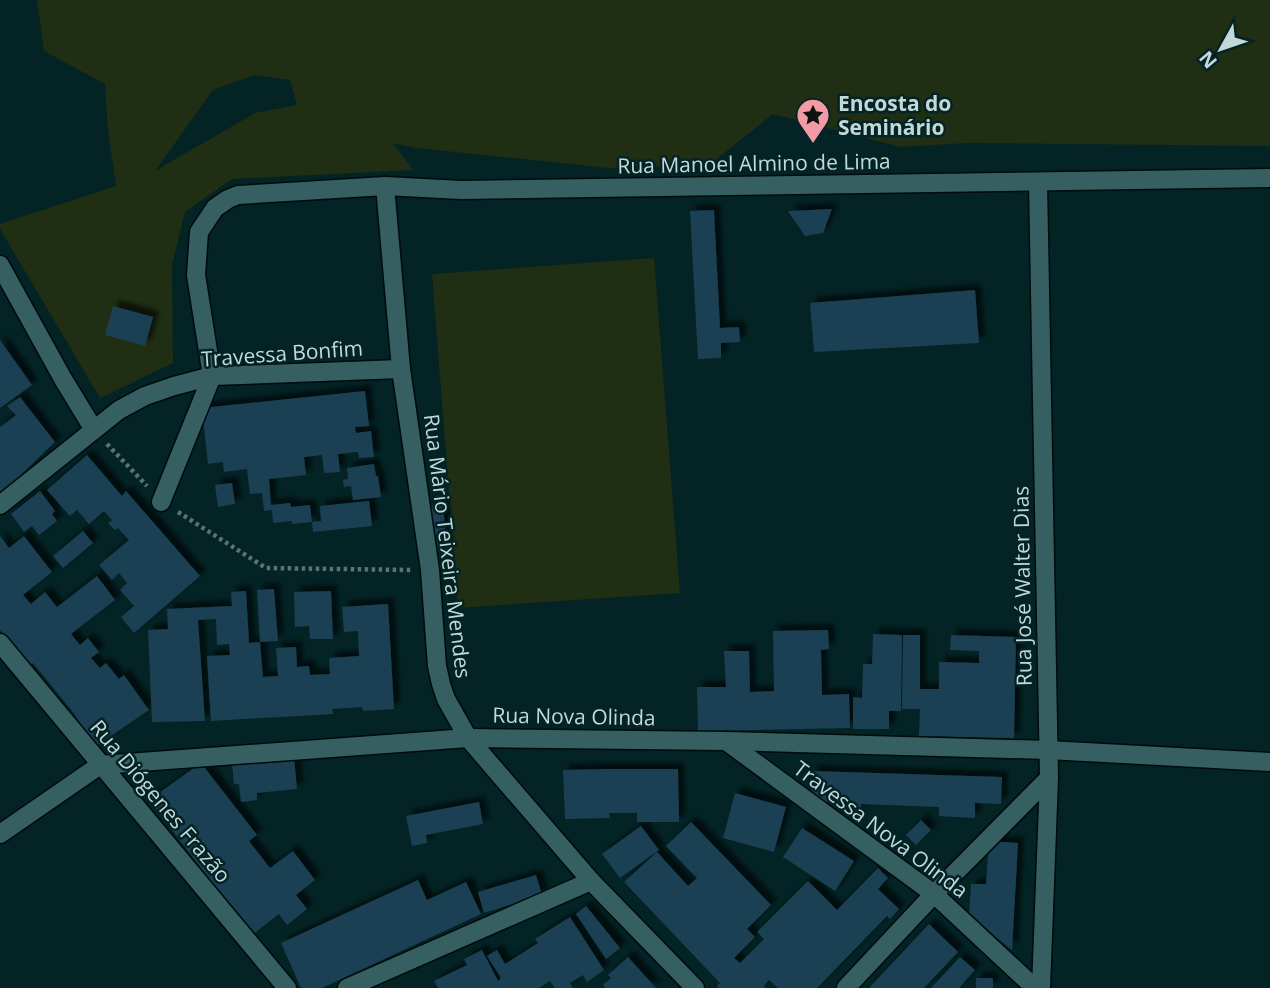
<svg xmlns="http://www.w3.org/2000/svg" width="1270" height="988" viewBox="0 0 1270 988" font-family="'Open Sans',sans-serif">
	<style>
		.green { fill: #202e14; fill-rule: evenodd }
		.building { fill: #1c4053; filter: url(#shadow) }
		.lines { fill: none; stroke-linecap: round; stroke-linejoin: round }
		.street-casing { stroke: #000b0c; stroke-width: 21 }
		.path { stroke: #587475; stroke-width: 4.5; stroke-dasharray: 3.5 3.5; stroke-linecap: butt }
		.street { stroke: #365f61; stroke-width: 18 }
		.labels { text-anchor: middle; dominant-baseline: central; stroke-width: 5; stroke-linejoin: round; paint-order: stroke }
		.poi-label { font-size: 21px; font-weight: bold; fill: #c2d8d9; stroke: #032325; text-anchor: start }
		.street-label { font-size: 21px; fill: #c2d8d9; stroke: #032325 }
	</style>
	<defs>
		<filter id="shadow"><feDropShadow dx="6" dy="-6" stdDeviation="2" flood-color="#0009"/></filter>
	</defs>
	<rect width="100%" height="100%" fill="#032325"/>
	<g class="green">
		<path d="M37,0H1270V146L968,143L900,147L773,114L709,165L609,168L416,148L393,143L413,170L232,179L185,212L172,265L173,363L100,398L0,229V224L116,186L108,131L105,84L44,51ZM254,75L290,80L297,105L255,113L155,171L213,90Z"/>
		<path d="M654,258L680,593L458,608L432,274Z"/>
	</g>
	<g class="building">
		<path d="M832,209L823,233L805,236L788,211Z"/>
		<path d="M714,210L720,328L739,327L740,342L721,343V358L698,359L690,211Z"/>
		<path d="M975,290L979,343L814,352L810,303Z"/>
		<path d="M113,306L153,317L145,346L105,335Z"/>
		<path d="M0,340L32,385L0,408Z"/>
		<path d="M365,391L369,426L355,427L356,433L371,431L374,457L359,458L358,452L338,454L340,472L324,473L322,455L304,457L306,475L269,479L271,505L290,503L291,507L310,505L312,522L292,524V521L273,523L272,510L264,511L262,493L250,494L247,469L224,472L223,462L208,464L202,408Z"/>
		<path d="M20,397L55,442L0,495V427L16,415L7,406Z"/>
		<path d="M87,455L122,496L126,491L200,576L134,633L121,617L134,606L120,590L127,583L119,573L112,580L99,565L129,540L118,528L115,530L108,523L112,520L104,511L89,524L77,510L70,516L47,490Z"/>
		<path d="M374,464L376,476H378L381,497L353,500L351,486L344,487L343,480L348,479L347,468Z"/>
		<path d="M232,483L235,504L218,507L215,485Z"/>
		<path d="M40,491L55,511L52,514L57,521L39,535L32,526L24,532L11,514Z"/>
		<path d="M369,501L372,526L313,532L312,522L321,521L320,506Z"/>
		<path d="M443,504L447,551L432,552L429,506Z"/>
		<path d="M83,531L93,543L63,568L53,556Z"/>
		<path d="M0,536L9,548L24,536L52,572L23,595L31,604L45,592L57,607L97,576L115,600L71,634L80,645L88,638L99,652L91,658L100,668L106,663L119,679L124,675L149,710L96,746L72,711L33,663L29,667L0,630Z"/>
		<path d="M274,589L278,641L260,642L257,590Z"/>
		<path d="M246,591L249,643L260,642L263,677L278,676L276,648L296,647L297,667L309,666L310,675L330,674L329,658L359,656L358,631L344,632L342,607L388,604L394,709L363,711L362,707L332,709L333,714L211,721L207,656L230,655L229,644L217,645L216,619L198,620L205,721L152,722L148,630L168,629L167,609L232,606L231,592Z"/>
		<path d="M331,591L333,639H310L309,626L295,627L294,592Z"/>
		<path d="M828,630L829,649L821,650L822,695L849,694L850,728L698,731L697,687H726L724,651H749L750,692L774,691L773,631Z"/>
		<path d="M873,634L902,635L901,711H889V729H853V697L862,698L863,664H872Z"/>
		<path d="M903,635H920V689H939V662L979,663V651L950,650L951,635L1016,637L1014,738L919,736L920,709H902Z"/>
		<path d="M294,757L297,789L257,793V800L241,802L239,784H234L232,763Z"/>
		<path d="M201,763L257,835L249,841L270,868L293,851L315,880L296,895L307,909L287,925L279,914L252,935L149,800Z"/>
		<path d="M608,769H678L679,822H637V813H609L610,818L565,819L563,770Z"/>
		<path d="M812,771L1002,777L1001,804L975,803V818L939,816V807L861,804V811L841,810V803L811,802Z"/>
		<path d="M735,793L786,807L774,852L723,838Z"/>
		<path d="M479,802L483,824L426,835L427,843L412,846L406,816Z"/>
		<path d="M921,820L931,830L916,845L906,835Z"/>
		<path d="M691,822L771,905L747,929L755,937L734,958L740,963L764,939L757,932L808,881L837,910L878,868L888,878L878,889L899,909L890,919L887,916L817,988H778L769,980L764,986L765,988H718L717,986L720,983L624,882L657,852L688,886L697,878L666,846Z"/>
		<path d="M641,826L659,850L620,878L602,854Z"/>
		<path d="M802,828L854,861L835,891L783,857Z"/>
		<path d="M989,841L1018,843L1012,950L969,916L971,884H986Z"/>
		<path d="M536,875L542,895L484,913L478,892Z"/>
		<path d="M418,880L427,900L466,882L481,914L322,988H301L281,943Z"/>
		<path d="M586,906L620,948L606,959L576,914Z"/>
		<path d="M570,917L604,970L587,982L583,975L570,983L573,988H555L550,981L539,988H438L434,981L467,965L464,959L482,950L498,981L501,978L487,956L497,950L505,964L538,943L535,939Z"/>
		<path d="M929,924L958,952L924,988H869Z"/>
		<path d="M628,957L656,988H605L603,985L611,978L608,975Z"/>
		<path d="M960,957L975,970L959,988H931Z"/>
		<rect x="976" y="978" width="17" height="10"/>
	</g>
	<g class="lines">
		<defs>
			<g id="street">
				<path d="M1038,182L1049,778L1041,988"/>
				<path d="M385,186L401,369L430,570L437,666L441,684L446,699L468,738L591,881L695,988"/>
				<path d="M0,265L63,379L94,430"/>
				<path d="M161,502L212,376L196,275L199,232L215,208L228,199L238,195L385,186L461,190L1270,178"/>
				<path d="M0,505L119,410L145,396L174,386L212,376L401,369"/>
				<path d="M0,643L287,988"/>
				<path d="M726,741L934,894L1035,988"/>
				<path d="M0,834L100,765L468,738L726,741L1048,750L1270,762"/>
				<path d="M347,988L591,881"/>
				<path d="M846,988L934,894L1049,778"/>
			</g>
		</defs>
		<use href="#street" class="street-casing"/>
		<g class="path">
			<path d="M107,444L147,486"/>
			<path d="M178,512L266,568L411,570"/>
		</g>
		<use href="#street" class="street"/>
	</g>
	<defs>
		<symbol id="sight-pin" viewBox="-11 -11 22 30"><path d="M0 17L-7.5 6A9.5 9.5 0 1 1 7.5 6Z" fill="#f39aa7" stroke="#032325"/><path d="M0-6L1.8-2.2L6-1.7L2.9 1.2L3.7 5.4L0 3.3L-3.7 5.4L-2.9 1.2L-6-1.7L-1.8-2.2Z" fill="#111"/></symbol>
	</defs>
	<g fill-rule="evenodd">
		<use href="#sight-pin" x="794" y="96" width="38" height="52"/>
	</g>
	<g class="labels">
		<g class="poi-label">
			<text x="838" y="103">Encosta do<tspan x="838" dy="24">Seminário</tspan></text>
		</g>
		<g class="street-label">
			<text transform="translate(754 163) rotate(-1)">Rua Manoel Almino de Lima</text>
			<text transform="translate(282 353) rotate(-4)">Travessa Bonfim</text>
			<text transform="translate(448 546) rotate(83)">Rua Mário Teixeira Mendes</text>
			<text transform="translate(1022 586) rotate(-91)">Rua José Walter Dias</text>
			<text transform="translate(574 716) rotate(1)">Rua Nova Olinda</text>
			<text transform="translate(161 801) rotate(50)">Rua Diógenes Frazão</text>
			<text transform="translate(881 829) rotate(37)">Travessa Nova Olinda</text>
		</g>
	</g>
	<g transform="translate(1221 49) rotate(230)" stroke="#032325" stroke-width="5" paint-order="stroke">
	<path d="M0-5L12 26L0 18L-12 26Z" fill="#c2d8d9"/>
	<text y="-10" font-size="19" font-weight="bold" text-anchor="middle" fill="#c2d8d9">N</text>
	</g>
</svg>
